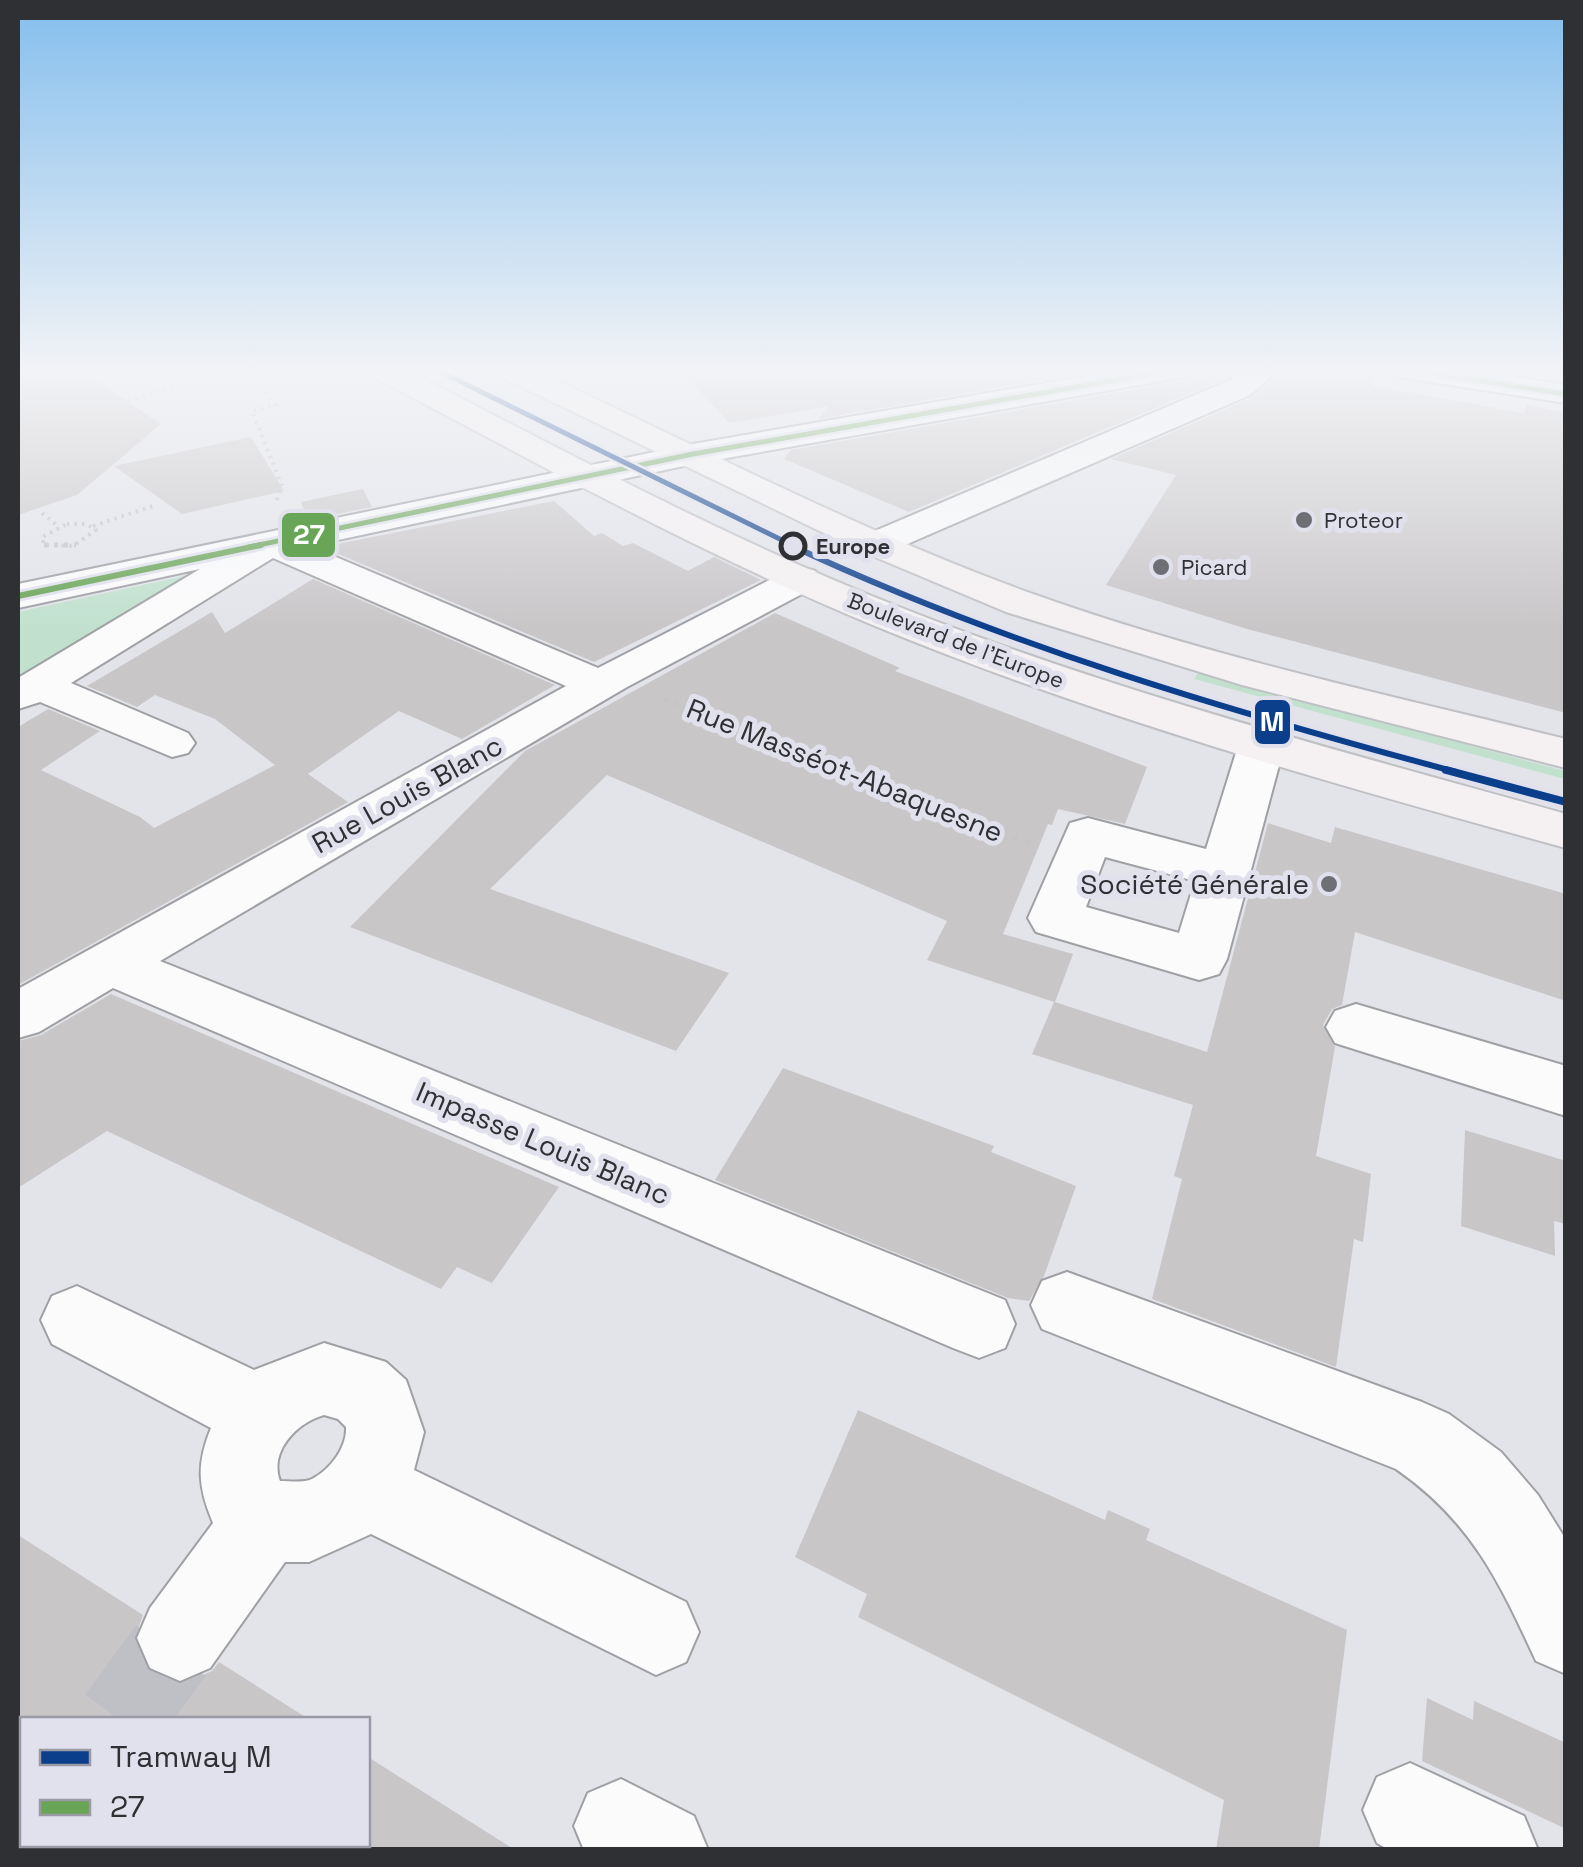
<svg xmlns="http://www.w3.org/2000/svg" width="1583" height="1867" viewBox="0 0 1583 1867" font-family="'Space Grotesk',sans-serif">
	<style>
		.green { fill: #c1e1ce }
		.building { fill: #c9c6c8 }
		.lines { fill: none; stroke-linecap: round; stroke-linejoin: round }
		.minor-tunnel { stroke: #bfc0c6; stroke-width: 86; stroke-dasharray: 86 42; stroke-linecap: butt }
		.minor-casing { stroke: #9fa0a4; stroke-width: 4 }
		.major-casing { stroke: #bfc0c4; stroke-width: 4 }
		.path-far2 { stroke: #c4c5c7; stroke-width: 4; stroke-dasharray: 2.5 5; stroke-linecap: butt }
		.path-far1 { stroke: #c4c5c7; stroke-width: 5; stroke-dasharray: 4 6; stroke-linecap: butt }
		.path { stroke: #c4c5c7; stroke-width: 6; stroke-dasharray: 5 8; stroke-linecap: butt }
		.minor { fill: #fbfbfc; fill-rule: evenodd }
		.major { fill: #f5f1f2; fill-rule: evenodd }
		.bus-1-far1-casing { stroke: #e0e1ed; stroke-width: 10 }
		.bus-1-casing { stroke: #e0e1ed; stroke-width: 12 }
		.bus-1-far1 { stroke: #69a556; stroke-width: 5 }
		.bus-1 { stroke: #69a556; stroke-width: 6 }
		.tram-1-far2-casing { stroke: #e0e1ed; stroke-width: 10 }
		.tram-1-far1-casing { stroke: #e0e1ed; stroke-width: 12 }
		.tram-1-casing { stroke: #e0e1ed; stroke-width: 15 }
		.tram-1-far2 { stroke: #0b3e8b; stroke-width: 5 }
		.tram-1-far1 { stroke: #0b3e8b; stroke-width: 6 }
		.tram-1 { stroke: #0b3e8b; stroke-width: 8 }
		.poi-dot { fill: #6e6f74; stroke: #e0e1ed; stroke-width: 4 }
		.stop-dot { fill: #e0e1ed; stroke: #2f3034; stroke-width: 5 }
		.labels { text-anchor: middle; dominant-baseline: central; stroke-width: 10; stroke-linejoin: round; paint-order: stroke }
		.far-poi-label { font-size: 22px; fill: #2f3034; stroke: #e0e1ed; text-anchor: start }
		.far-stop-label { font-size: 22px; font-weight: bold; fill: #2f3034; stroke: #e0e1ed; text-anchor: start }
		.far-street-label { font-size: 22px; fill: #2f3034; stroke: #e0e1ed }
		.street-label { font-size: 28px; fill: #2f3034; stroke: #e0e1ed }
		.poi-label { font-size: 28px; fill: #2f3034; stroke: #e0e1ed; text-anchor: end }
		.line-badge { stroke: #e0e1ed; stroke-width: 4 }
		.badge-label { font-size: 28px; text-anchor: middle; font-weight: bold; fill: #fff }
	</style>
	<rect width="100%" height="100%" fill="#e3e4ea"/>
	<g class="green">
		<path d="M193,574L180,588L18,679V612Z"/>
		<path d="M1199,672L1565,771V779L1194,679Z"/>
	</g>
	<g class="building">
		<path d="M54,368H77L161,424L77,495L18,515V378Z"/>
		<path d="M678,368H1112L818,419L829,406L729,423Z"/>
		<path d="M1203,368H1241L1226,378L909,512L784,459L791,450L1185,381L1196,378Z"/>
		<path d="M1285,368L1374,377L1372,386L1524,413L1527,405L1566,413V713L1247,629L1106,585L1176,475L1111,459L1252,398Z"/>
		<path d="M251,437L284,491L182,514L114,466Z"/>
		<path d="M363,489L372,507L308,520L301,502Z"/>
		<path d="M554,501L594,536L602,533L623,546L633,543L688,571L714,557L761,580L594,662L322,547Z"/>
		<path d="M313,579L555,685L462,739L399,711L308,774L348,802L18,985V727L48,709L100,731L41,770L140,817L154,828L275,765L215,719L155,695L137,707L87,686L212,612L225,633Z"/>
		<path d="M775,613L900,668L895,671L1147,767L1125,824L1058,809L1052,825L1048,824L1003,934L1073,954L1055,1002L1207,1052L1268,823L1331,843L1335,827L1566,894V1001L1355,932L1342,1005L1332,1009L1323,1025L1335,1047L1316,1156L1371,1174L1363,1242L1354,1239L1336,1367L1152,1299L1182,1179L1174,1176L1193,1105L1032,1054L1054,1002L927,960L947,921L607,775L490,889L729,973L676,1051L350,927L525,751Z"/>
		<path d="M111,994L559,1187L492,1283L457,1267L441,1289L107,1131L18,1188V1041L41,1035Z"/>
		<path d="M783,1068L994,1146L991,1152L1076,1186L1044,1276L1029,1301L1008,1298L715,1180Z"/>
		<path d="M1465,1130L1566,1161V1224L1554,1221L1555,1256L1461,1226Z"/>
		<path d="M858,1410L1105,1520L1108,1510L1150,1529L1146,1540L1347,1630L1319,1850H1216L1224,1800L858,1617L867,1594L795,1557Z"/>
		<path d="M18,1535L143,1615L134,1640L148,1671L182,1684L212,1671L219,1662L310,1720H18Z"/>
		<path d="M1427,1698L1473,1720L1474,1701L1566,1743V1829L1422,1761Z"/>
		<path d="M368,1757L515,1850H368Z"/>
	</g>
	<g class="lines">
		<path class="minor-tunnel" d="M120,1720L180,1638"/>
		<defs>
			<g id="minor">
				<path d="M1133,368H1199L1195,374L1184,377L693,464L310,546L598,668L787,571L801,567L815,571L821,579L815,587L627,687L160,961L1005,1300L1015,1324L1005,1348L979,1358L953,1348L113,988L39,1032L18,1038V989L566,686L273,558L71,683L188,733L195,743L188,753L172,757L40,702L18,709V678L200,569L18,608V584L693,444Z"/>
				<path d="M1247,368H1281L1250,395L889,552L876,555L863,552L857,544L863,536L1228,381Z"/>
				<path d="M1383,368H1456L1566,385V403L1398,377L1387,374Z"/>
				<path d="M1262,729L1278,733L1285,743L1227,959L1219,974L1199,980L1036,932L1028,918L1070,823L1088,818L1206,849L1239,743L1246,733ZM1105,857L1195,881L1179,933L1086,907Z"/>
				<path d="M1356,1004L1566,1066V1116L1335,1043L1326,1027L1335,1011Z"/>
				<path d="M1067,1272L1422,1402L1449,1414L1501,1452L1538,1495L1566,1540V1674L1536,1661C1499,1581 1471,1521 1396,1469L1042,1329L1031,1305L1042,1281Z"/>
				<path d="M77,1286L254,1370L324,1343L386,1362L406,1380L424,1432L414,1470L686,1602L699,1632L686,1662L656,1675L371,1534L309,1562H285L210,1668L180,1681L150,1668L137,1638L150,1608L213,1523C198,1487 196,1465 211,1428L52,1344L41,1320L52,1296ZM324,1415L338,1419L346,1427C347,1447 331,1469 312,1479C304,1483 290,1481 280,1481C269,1452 296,1423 324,1415Z"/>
				<path d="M1410,1763L1524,1816L1538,1850H1389L1377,1843L1363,1810L1377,1777Z"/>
				<path d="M621,1779L694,1816L708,1850H584L574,1826L588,1793Z"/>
				<path d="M22,1800V1844H72V1850H18V1802Z"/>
			</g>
			<g id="major">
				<path d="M364,368H402C568,453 733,542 907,610C1121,694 1344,752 1566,814V848C1334,784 1098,718 875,626C701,554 535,462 368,374Z"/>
				<path d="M491,368H530C696,445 861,532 1033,594C1206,656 1388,695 1566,739V768L1242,685L1006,612L863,552L495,374Z"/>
			</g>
		</defs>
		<use href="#minor" class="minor-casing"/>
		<use href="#major" class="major-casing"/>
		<g class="path-far2">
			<path d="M143,368L176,387"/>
			<path d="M247,368L276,405L252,411L282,486L276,502"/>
			<path d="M128,401L238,368"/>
			<path d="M42,513L58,526"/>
			<path d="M67,524H86L96,530L73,546L44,545L42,537Z"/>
			<path d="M93,526L156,505"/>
		</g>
		<g class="path-far1">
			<path d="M44,545H76"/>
			<path d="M664,699L850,772"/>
		</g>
		<path class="path" d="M844,770L1029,843"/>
		<use href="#minor" class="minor"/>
		<use href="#major" class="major"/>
		<defs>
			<g id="bus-1-far1">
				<path d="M1398,368L1566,394"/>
				<path d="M249,547L693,454L1184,368"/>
			</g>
			<path id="bus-1" d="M18,596L261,545"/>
		</defs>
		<use href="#bus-1-far1" class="bus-1-far1-casing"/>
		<use href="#bus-1" class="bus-1-casing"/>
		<use href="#bus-1-far1" class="bus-1-far1"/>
		<use href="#bus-1" class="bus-1"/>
		<defs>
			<path id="tram-1-far2" d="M433,368L796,547"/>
			<path id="tram-1-far1" d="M790,545C1004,645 1229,711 1456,772"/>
			<path id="tram-1" d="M1446,770L1566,802"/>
		</defs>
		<use href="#tram-1-far2" class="tram-1-far2-casing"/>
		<use href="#tram-1-far1" class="tram-1-far1-casing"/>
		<use href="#tram-1" class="tram-1-casing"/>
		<use href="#tram-1-far2" class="tram-1-far2"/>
		<use href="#tram-1-far1" class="tram-1-far1"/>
		<use href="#tram-1" class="tram-1"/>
	</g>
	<linearGradient id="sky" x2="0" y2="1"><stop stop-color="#84beed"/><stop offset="0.59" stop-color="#f2f3f6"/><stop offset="1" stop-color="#f2f3f6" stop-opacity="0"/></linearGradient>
	<rect width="1583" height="629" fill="url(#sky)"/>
	<g class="poi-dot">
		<circle cx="1304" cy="520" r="10"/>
		<circle cx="1161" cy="567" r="10"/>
		<circle cx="1329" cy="884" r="10"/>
	</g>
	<circle class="stop-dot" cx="793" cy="546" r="12"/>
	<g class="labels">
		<g class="far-poi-label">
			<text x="1324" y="520">Proteor</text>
			<text x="1181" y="567">Picard</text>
		</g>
		<g class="far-stop-label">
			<text x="816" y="546">Europe</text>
		</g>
		<g class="far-street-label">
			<text transform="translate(956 640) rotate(21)">Boulevard de l'Europe</text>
		</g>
		<g class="street-label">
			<text transform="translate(845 770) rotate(22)">Rue Masséot-Abaquesne</text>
			<text transform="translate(407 794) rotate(-29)">Rue Louis Blanc</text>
			<text transform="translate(543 1143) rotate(23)">Impasse Louis Blanc</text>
		</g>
		<g class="poi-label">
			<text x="1309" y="884">Société Générale</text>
		</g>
	</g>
	<g class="line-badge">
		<rect x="280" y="511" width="57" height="48" rx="10" fill="#69a556"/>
		<rect x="1253" y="698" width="39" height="48" rx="10" fill="#0b3e8b"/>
	</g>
	<g class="badge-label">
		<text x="309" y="544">27</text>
		<text x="1272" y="731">M</text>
	</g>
	<rect width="1583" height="1867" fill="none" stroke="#2f3034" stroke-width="40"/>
	<rect x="20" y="1717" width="350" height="130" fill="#e0e1ed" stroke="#999aa3" stroke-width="2.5"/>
	<rect x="40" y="1750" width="50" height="15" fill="#0b3e8b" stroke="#999aa3" stroke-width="2.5"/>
	<text x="110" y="1767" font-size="30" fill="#2f3034">Tramway M</text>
	<rect x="40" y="1800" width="50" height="15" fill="#69a556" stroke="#999aa3" stroke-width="2.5"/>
	<text x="110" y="1817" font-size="30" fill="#2f3034">27</text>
</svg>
